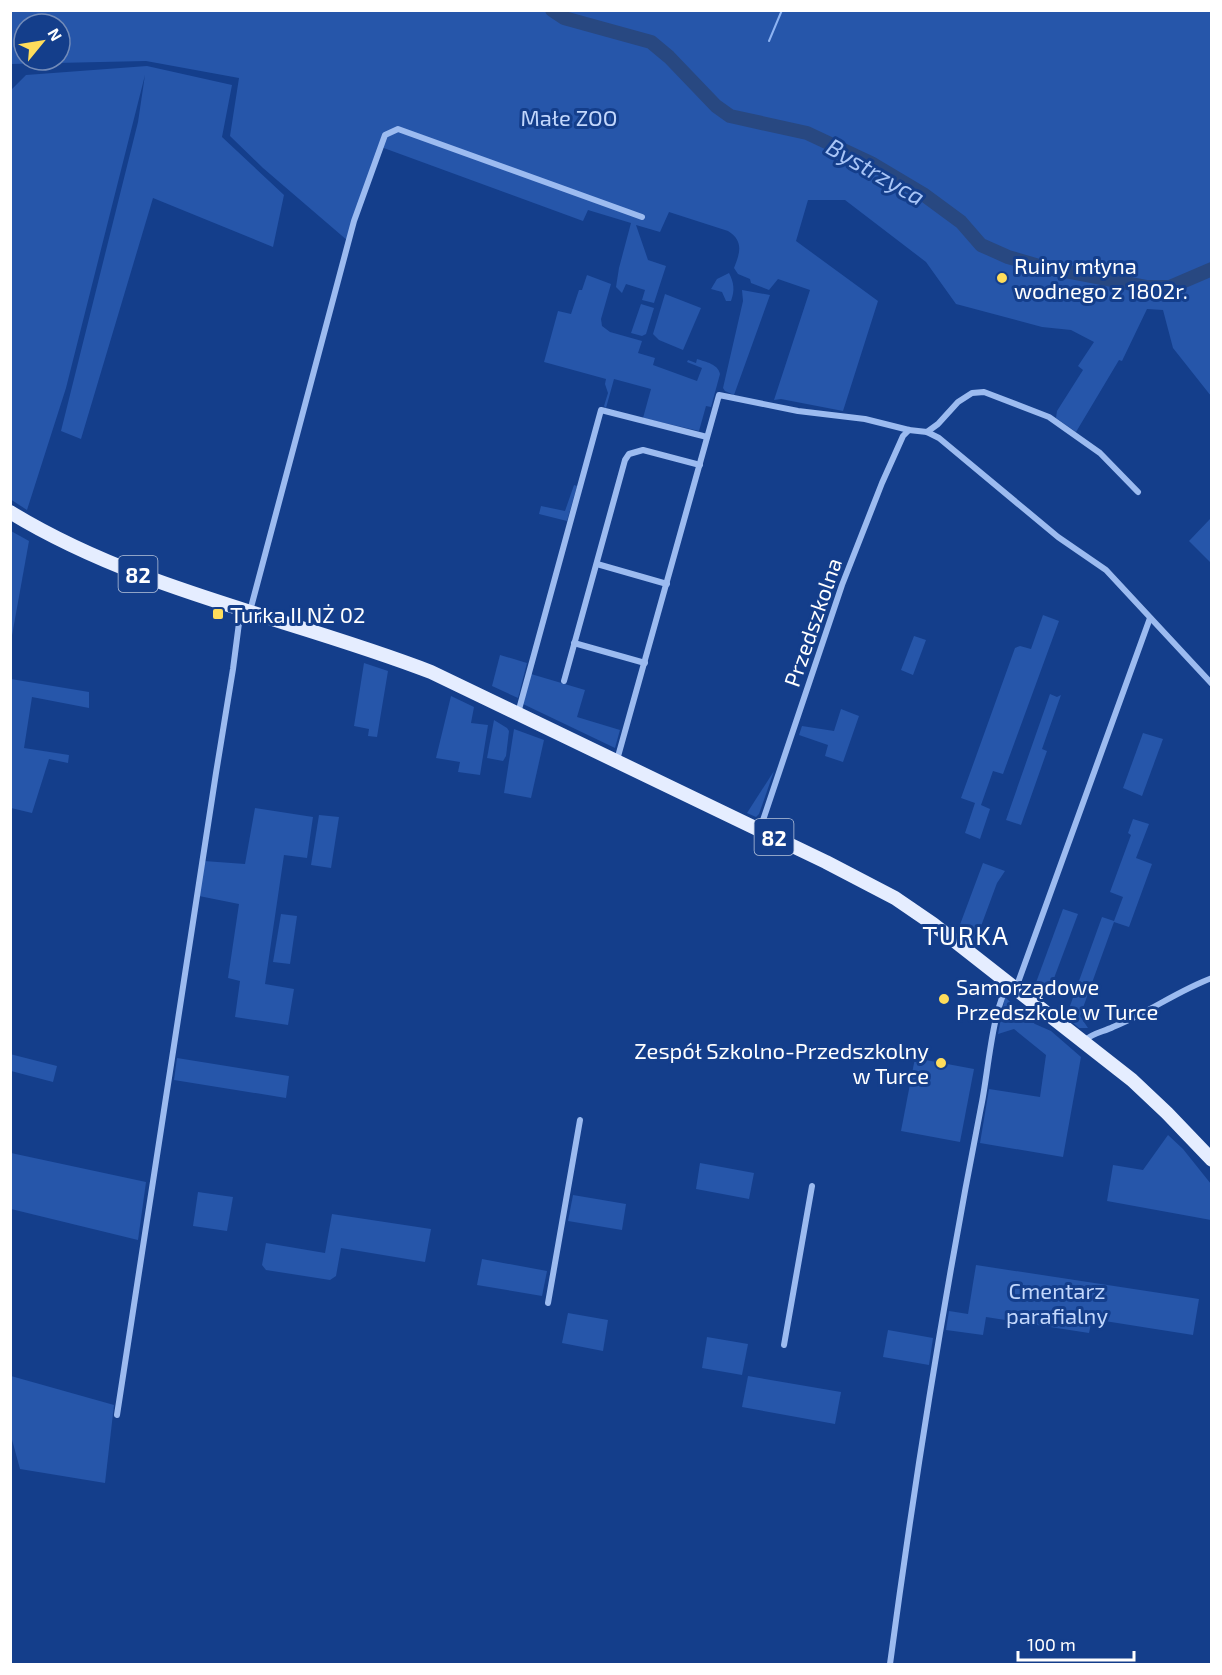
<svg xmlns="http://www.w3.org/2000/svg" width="1222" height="1675" viewBox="0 0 1222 1675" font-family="'Exo 2',sans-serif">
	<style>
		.green { fill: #2656aa; fill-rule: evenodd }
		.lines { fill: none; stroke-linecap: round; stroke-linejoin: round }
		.stream { stroke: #8eb4f3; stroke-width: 2 }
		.river { stroke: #284881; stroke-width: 14 }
		.street { stroke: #9cbbf0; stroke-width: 6 }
		.primary { stroke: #e5edff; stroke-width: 14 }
		.poi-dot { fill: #ffdd5b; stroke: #143e8b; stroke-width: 2 }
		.labels { text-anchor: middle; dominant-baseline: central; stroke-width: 6; stroke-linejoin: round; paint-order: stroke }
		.shield { fill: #143e8b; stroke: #b8c5dc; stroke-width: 1.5 }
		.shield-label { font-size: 21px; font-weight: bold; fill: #fff }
		.park-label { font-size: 22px; fill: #c2d7fc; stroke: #143e8b }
		.poi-label { font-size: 22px; fill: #fff; stroke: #143e8b; text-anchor: start }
		.street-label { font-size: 22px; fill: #fff; stroke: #143e8b }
		.water-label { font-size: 24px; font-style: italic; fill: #a8c5f7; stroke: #143e8b }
		.quarter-label { font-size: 26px; letter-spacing: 1.5px; fill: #fff; stroke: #143e8b }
	</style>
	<rect width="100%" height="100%" fill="#143e8b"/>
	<g class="green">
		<path d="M10,11H1211V396L1173,348L1163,310L1147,309L1122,361L1119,360L1076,432L1056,418L1057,411L1083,370L1078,366L1094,342L1071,330L1042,327L956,304L926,262L845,200H808L796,241L878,301L843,411L781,399L774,400L810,290L778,279L769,290L751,283L750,279L738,274L734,268C740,253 744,241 728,231L669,212L660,232L636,225L648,260L666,266L654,303L642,300L645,290L626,284L622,293L616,287L619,268L631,223L588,210L583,221L381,147L348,241L263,168L230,136L239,78L146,61L11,64ZM24,24H60V60H24Z"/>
		<path d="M147,66L232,85L222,137L284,195L273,247L153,198L81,439L61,431L138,122L145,75L66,388L27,510L10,499L11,90L26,75Z"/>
		<path d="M729,273C734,283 735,290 731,301H726L722,292L711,289L717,279Z"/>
		<path d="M587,275L611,284L601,319L602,326L610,332L642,341L638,353L655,358L653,365L697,381L702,368L687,362L688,360L696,363L697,359C706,362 718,364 720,374L711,407L706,406L699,431L643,418L651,389L614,379L606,408L604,406L608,393L605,384L606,379L544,362L558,311L571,314L579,290H582Z"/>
		<path d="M742,290L770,295L734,395L725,391L723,388L743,301Z"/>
		<path d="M665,294L701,308L683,350L659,340L653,334Z"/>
		<path d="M641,304L654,308L646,334L642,336L631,333Z"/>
		<path d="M574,485L577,486L567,521L539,514L541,506L565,511Z"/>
		<path d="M1211,518V563L1189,541Z"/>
		<path d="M11,531L29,541L11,641Z"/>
		<path d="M1043,615L1059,621L1003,774L993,771L981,805L990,809L980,839L965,833L975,803L961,798L1015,648L1020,646L1031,649Z"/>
		<path d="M914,636L926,640L913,675L901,670Z"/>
		<path d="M500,655L527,663L518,698L492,686Z"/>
		<path d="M364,663L388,671L377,737L368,736L369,729L354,726Z"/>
		<path d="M531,674L585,690L577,717L620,730L615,748L523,704Z"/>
		<path d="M11,679L89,692V708L32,697L24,748L69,755L68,763L49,759L32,813L11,808Z"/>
		<path d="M1050,694L1057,697L1061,695L1042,749L1047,751L1021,825L1006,820Z"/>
		<path d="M451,696L474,707L471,723L488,725L480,775L458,772L460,762L436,758Z"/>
		<path d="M841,709L859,716L843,762L825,756L828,745L799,735L802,726L834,731Z"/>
		<path d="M494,720L507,728L509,731L506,756L503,761L487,758Z"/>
		<path d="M514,729L544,740L531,798L504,793Z"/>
		<path d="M1143,733L1163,739L1142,796L1123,788Z"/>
		<path d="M774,771L759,814L756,817L747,813Z"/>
		<path d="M255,808L313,817L307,858L284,855L265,984L294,989L288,1025L235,1017L240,981L228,978L239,904L199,896L204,861L245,864Z"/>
		<path d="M319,815L339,817L331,868L311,865Z"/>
		<path d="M1133,819L1149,824L1136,858L1152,864L1129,927L1114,922L1080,1016L1088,1028H1079L1066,1017L1102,917L1114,921L1123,897L1110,892L1131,835L1128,833Z"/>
		<path d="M983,863L1005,871L997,883L974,945L958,930Z"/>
		<path d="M1063,909L1078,914L1047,997L1034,988Z"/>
		<path d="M281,914L297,916L290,964L273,962Z"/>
		<path d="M1005,997L1028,1019L1035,1024L1051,1031L1081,1057L1063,1157L980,1143L989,1089L1040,1097L1046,1055L1014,1029L998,1034Z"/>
		<path d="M10,1054L57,1066L53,1082L11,1071Z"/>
		<path d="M177,1058L289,1076L286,1098L174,1080Z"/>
		<path d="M915,1058L974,1069L960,1142L901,1131Z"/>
		<path d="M1168,1135L1183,1149L1211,1184V1220L1107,1201L1113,1165L1143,1170Z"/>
		<path d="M11,1153L146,1182L138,1240L11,1209Z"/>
		<path d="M700,1163L754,1173L749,1199L696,1189Z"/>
		<path d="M198,1192L233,1197L227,1231L193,1226Z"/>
		<path d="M573,1195L626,1204L622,1230L568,1221Z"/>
		<path d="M332,1214L431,1229L425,1262L341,1248L336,1276L330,1280L266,1270L262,1265L266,1243L325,1253Z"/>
		<path d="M482,1259L547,1271L542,1296L477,1285Z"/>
		<path d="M976,1265L1199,1299L1193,1335L1092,1319L1089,1333L986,1317L983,1335L946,1330L949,1311L968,1314Z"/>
		<path d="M568,1313L608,1320L603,1351L562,1343Z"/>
		<path d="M888,1330L933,1338L929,1365L883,1357Z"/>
		<path d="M707,1337L748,1344L742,1375L702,1368Z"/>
		<path d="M11,1376L114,1405L105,1483L20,1469L11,1436Z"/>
		<path d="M748,1376L841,1392L835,1424L742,1407Z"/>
	</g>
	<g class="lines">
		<path class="stream" d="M769,41L782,10"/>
		<path class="river" d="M552,10L564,18L651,42L669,57L716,106L730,116L807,133L871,163L923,194L961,222L981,245L1008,257L1039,266L1147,287H1170L1212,269"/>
		<g class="street">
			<path d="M927,432L938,424L958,402L972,393L984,392L1049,417L1100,453L1138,492"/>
			<path d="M597,564L667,584"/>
			<path d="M250,611L354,221L385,135L398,129L642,217"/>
			<path d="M574,643L645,663"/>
			<path d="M564,681L625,460L629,454L643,450L700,465"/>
			<path d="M518,713L601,410L707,437"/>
			<path d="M617,760L719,395L798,411L865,419L909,430L927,432L939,438L1058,537L1106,570L1212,684"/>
			<path d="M760,829L842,585L882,483L903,436L909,430"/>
			<path d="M1016,988L1150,618"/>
			<path d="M1084,1041C1092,1033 1103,1032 1113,1027C1148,1013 1177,991 1212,978"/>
			<path d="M548,1303L580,1120"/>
			<path d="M784,1345L812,1186"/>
			<path d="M117,1415L216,773L233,669L239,623L243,610"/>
			<path d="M890,1664C915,1478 945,1291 981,1107C988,1075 992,1008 1009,984"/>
		</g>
		<path class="primary" d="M10,512C139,591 292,618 431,672L826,862L895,898L933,924L1132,1080L1167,1113L1212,1160"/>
	</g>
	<g class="poi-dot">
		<circle cx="1002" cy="278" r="6"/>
		<rect x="212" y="608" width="12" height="12" rx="3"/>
		<circle cx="944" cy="999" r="6"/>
		<circle cx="941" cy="1063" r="6"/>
	</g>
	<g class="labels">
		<g class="shield">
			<rect x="118.5" y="556" width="39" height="36" rx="4.5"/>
			<rect x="754.5" y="819" width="39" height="36" rx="4.5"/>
		</g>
		<g class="shield-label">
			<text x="138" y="574">82</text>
			<text x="774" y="837">82</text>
		</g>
		<g class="park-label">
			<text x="569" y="117">Małe ZOO</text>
			<text x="1057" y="1290">Cmentarz<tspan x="1057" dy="25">parafialny</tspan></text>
		</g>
		<g class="poi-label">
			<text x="1014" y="265">Ruiny młyna<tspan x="1014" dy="25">wodnego z 1802r.</tspan></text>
			<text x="230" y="614">Turka II NŻ 02</text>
			<text x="956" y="986">Samorządowe<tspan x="956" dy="25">Przedszkole w Turce</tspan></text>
			<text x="929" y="1050" text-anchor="end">Zespół Szkolno-Przedszkolny<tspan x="929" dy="25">w Turce</tspan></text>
		</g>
		<g class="street-label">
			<text transform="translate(812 622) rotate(-71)">Przedszkolna</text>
		</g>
		<g class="water-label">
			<text transform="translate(876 171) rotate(30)">Bystrzyca</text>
		</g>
		<g class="quarter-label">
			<text x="966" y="934">TURKA</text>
		</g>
	</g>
	<rect width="1222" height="1675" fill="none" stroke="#ffffff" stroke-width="24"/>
	<g transform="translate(42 42) rotate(60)"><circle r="28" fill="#143e8b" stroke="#728bb9" stroke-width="1.5"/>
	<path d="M0-4.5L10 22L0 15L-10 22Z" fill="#ffdd5b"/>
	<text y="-9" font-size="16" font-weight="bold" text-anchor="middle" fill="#ffffff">N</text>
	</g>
	<path d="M1018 1651v9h116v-9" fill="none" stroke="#ffffff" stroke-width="3"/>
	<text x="1027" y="1651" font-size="18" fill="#ffffff" stroke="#143e8b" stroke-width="4.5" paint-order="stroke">100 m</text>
</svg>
